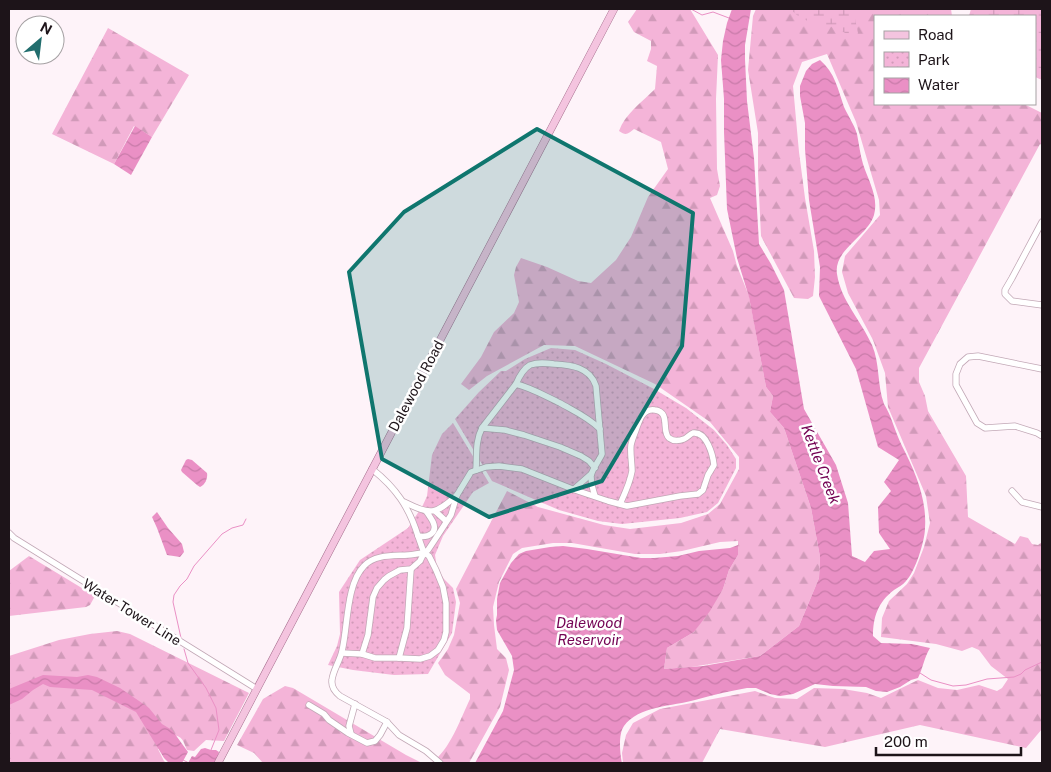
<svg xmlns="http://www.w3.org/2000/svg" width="1051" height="772" viewBox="0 0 1051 772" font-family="'Public Sans',sans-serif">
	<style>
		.forest { fill: url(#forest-firs) }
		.wetland { fill: url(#wetland-marsh) }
		.park { fill: url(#park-dots) }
		.water { fill: url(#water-waves) }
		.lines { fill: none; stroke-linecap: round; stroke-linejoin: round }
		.stream { stroke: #ea90c5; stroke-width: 1 }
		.minor-casing { stroke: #c2a8b6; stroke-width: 7 }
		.major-casing { stroke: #a46d8c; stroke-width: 8 }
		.minor { stroke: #fff; stroke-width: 5.5 }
		.major { stroke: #f4c4df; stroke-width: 7 }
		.marked { fill: #0f766e; fill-opacity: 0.2; stroke: #0f766e; stroke-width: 4; stroke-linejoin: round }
		.labels { text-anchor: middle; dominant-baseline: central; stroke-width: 5; stroke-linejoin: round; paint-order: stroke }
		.street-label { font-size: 14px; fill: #1d1419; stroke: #fff }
		.water-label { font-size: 15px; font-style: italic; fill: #740354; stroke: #fff }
	</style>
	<defs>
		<pattern id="forest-firs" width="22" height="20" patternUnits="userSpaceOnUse" patternTransform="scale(1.25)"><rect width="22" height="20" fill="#f4b4d8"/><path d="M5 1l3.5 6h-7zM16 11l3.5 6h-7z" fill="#d19ab9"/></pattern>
		<pattern id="wetland-marsh" width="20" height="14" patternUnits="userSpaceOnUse" patternTransform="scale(1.25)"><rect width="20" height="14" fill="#f4b4d8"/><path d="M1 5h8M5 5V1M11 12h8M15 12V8" fill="none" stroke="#d19ab9"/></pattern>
		<pattern id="park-dots" width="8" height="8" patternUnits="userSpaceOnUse" patternTransform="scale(1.25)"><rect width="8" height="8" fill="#f4b4d8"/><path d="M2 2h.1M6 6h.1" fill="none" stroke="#d19ab9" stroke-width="1.8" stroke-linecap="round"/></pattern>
		<pattern id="water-waves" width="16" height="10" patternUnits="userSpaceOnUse" patternTransform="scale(1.25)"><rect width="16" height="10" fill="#ea90c5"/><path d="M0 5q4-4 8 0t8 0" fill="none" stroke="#c87ba9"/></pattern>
	</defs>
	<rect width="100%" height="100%" fill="#fef3f9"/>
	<g class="forest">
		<path d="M637,9H690L718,55L716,99L717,169L720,186L717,195L710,198L733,251L737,266L749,296L766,387L773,396L770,412L784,428L811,508L820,557L819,578L799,626L760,656L691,667L664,669L667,648L694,632L723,589L729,570L738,555V541L720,542L682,551L660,554H635L572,543H553L522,548L513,554L499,582L493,607L494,625L497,649L506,658L509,670L500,707L469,763H431C450,750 460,720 470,699V694L445,675L438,663L448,649L454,635L460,603L456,589L507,491L538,507L604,525L630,529L681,523L708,514L720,504L739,469V457L710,422L655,384L575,346L544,345L487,376L469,390L461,384L481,357L494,332L514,313L519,302L514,275L516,267L521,258L547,267L578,281L591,283L616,260L631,237L648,197L668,169L661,142L634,129C628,134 626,136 619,131C625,114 642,102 655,89L657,66L647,61L651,49V41L634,32L628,22Z"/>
		<path d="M756,9H951L952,16H875V104H1024L1042,113V145L1040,144L919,368V382L925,396L928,411L966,476L968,517L1015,544L1020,536L1028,538L1032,544L1038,545L1042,542V729L1026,748L920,725L825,747L720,729L702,763H623L622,753L626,735L633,723L660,709L755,691L775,698L797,699L814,688L843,689L867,693L881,698L918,680L938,688L957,690L979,685L997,691L1002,688L1008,679L991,666L979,650L972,647L962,651L936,644L881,637L882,618L889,601L907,584L914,573L924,547L930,523L926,496L888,407L885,373L873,340L848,293L842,272L845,256L880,215L879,200L856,122L827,54L802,62L793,86L799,152L805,198L814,251L815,277L813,296L808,299L794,298L761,236L758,174V133L748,70L753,16Z"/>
		<path d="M108,28L189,75L152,137L134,126L114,164L52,134Z"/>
		<path d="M29,556L95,596L90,605L86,607L9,616V571Z"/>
		<path d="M117,631L130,634L249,693L224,741L206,740L194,751L187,750C183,741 183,736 172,735L158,749L164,761L166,763H9V656L59,640L90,634Z"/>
		<path d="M285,686L293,688L406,755L422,763H263L254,753L237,745L263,699Z"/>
	</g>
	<g class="wetland">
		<path d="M791,9H803L807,11L814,9H853L858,33L857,35C847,36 839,29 830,26C826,25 822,25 818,24C809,22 796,17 791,9Z"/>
		<path d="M971,9H1042V80L1035,77V16H969Z"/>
	</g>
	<g class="park">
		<path d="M551,348L575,350L606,364L654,389L686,408L714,430L727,445L736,459V468L718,503L707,512L680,518L622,524L598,521L559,510L492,481L455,419L479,392L501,371H506L525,359Z"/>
		<path d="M453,423L489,483L473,492L443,536L435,555L437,568L444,579L453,588L456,602L452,633L428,674L394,675L353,670L328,665L337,646L340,634L339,592L360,560L408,528L423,505L427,496L432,455L442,434Z"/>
	</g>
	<g class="water">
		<path d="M732,9H751L745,45V59L747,101L754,158L759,244L771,264L784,290L804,409L836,465L848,503L852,556L865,562L874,551L890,549L879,533L878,507L891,491L884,482L899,460L878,447L856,369L819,296L820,267L809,200L805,149V123L800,96V86L806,71L812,64L820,60C835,73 838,89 844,107C848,116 854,124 857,134C859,144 860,154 863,164C868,180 879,197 874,215C868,236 833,250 837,274C841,301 861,320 872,345C880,363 877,385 884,404C887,409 890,415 892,421C895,429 898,438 902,446C915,471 927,499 925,528C925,541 915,572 906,581C903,585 898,587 894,590C878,602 873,617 873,636L881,643L912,644L930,648C924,658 923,668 918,678L911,680L900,687L887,692L876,691L866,687L833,686L815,684L793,694L780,696L770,694L756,688H747C730,691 712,695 695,700C674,706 638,706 624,726C618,734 620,754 622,763H475L503,711L514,670L512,656L497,630L496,620L497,615V599L500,583L511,563L519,554L526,551L550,547L563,546L587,549L641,558H654L678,556L699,551L730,548L738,545V555L729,570L723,589L710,611L694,632L667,648L664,669L703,666L760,656L799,626L819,578L820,557L811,508L784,428L770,412L773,396L766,387L749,297L737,258L727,209L724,132V99L721,60L723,41L727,23Z"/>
		<path d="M135,126L152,137L131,175L114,164Z"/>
		<path d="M188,459L192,460L207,473C208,478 205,485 200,487L197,485L182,472L181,470L186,460Z"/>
		<path d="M157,512L168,528L182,544L184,552L180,557L167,555L157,528L152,517Z"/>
		<path d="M43,675L77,677L88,675L97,677L120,688L142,703L149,708L162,724L172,730L188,752L182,763H169L164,758L136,712L92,690L50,687L43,684L33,690L22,699L9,705V689Z"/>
		<path d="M205,748L211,750H216L219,752L216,763H188L192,756L195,757L201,749Z"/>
	</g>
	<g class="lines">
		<g class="stream">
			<path d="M691,9L702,15L713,12L729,18"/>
			<path d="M181,638L173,602L174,595L180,586L187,579L194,566L222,534L232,528L243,525L246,519"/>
			<path d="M184,649L188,663L206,688L216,708L219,730L211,750"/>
			<path d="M920,673L931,680L953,686L966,685L987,679L1014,677L1021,674L1025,670L1042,662"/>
			<path d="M183,760L189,763"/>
		</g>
		<defs>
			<g id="minor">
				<path d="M1042,222L1012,278L1005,290V294L1012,301L1042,305"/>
				<path d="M1042,369L978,356L968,357L960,364L956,374V385L977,423L985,428L1015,426L1037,433L1042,436"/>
				<path d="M516,384C532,388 545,396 560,403C574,411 588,417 600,429"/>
				<path d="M595,468L589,461L581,456L560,447L524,435L505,430L482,428L516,384C519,377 523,369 530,365C538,362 546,363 554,364C571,365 590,367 596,386L602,454C599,461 592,469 591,476C591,483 593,490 595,496"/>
				<path d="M372,469C396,488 409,507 418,536C428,538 438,533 433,522C431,518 428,514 426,511"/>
				<path d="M476,470C477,456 475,441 482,428"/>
				<path d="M574,489L591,474"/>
				<path d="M1012,491L1022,502L1042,507"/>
				<path d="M404,502C431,515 435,515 457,495"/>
				<path d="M435,511L446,521"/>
				<path d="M9,533L14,538L257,689"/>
				<path d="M424,553C419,553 413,555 408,555C394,556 375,554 364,566C346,584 348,627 342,651C340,661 333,670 332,680C331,687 335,692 340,696L387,722L399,735L426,751L440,763"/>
				<path d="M342,653L362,654L375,658H399L420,659L430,656L438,650L444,640L446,632V603L443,587L436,570L429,556L424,553L418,536"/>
				<path d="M362,654L368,635L373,597L377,588L384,580L389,576L400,570L411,569L420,561L424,553L428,550L434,541L451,515L457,495L471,472L486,467L499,466L522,469L575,490L608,501L627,506L680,496L698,494L703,490L708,475L714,465C713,456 707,431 693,433C690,434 687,438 684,439C679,441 673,441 669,438C661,431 671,412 655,410C642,408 639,422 636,430C634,435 632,440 631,445C630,453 632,463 632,471C630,483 625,493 620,504"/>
				<path d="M399,658L407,628L411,569"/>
				<path d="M309,705L324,714L329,720L348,733L367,743L375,741L380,735L387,722"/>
				<path d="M351,734L349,726L355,704"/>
			</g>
			<path id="major" d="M218,763L614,9"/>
		</defs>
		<use href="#minor" class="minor-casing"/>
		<use href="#major" class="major-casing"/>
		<use href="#minor" class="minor"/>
		<use href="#major" class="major"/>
	</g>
	<path class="marked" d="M537,129L693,213L682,346L602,481L489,517L382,459L349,272L404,212Z"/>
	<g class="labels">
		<g class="street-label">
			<text transform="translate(416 386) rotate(-62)">Dalewood Road</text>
			<text transform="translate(132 612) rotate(32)">Water Tower Line</text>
		</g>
		<g class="water-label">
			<text transform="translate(821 464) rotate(69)">Kettle Creek</text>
			<text x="589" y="622">Dalewood<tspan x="589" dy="17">Reservoir</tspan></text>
		</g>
	</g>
	<rect width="1051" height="772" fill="none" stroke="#1d1419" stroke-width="20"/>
	<rect x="874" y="15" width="162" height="90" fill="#ffffff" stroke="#a5a1a3"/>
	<rect x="884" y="31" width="25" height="8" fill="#f4c4df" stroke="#a5a1a3"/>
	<text x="918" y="40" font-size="15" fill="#1d1419">Road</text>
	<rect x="884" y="52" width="25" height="15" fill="url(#park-dots)" stroke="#a5a1a3"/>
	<text x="918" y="65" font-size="15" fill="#1d1419">Park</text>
	<rect x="884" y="78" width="25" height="15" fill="url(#water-waves)" stroke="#a5a1a3"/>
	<text x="918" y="90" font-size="15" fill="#1d1419">Water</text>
	<g transform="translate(40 40) rotate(28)"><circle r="24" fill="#ffffff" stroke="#a5a1a3"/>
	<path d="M0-4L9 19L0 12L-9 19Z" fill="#216d6d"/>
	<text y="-8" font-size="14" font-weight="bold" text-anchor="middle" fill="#1d1419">N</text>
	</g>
	<path d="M876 747v8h145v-8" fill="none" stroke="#1d1419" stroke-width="2.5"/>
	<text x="884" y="747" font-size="15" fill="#1d1419" stroke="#ffffff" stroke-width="4" paint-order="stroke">200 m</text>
</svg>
